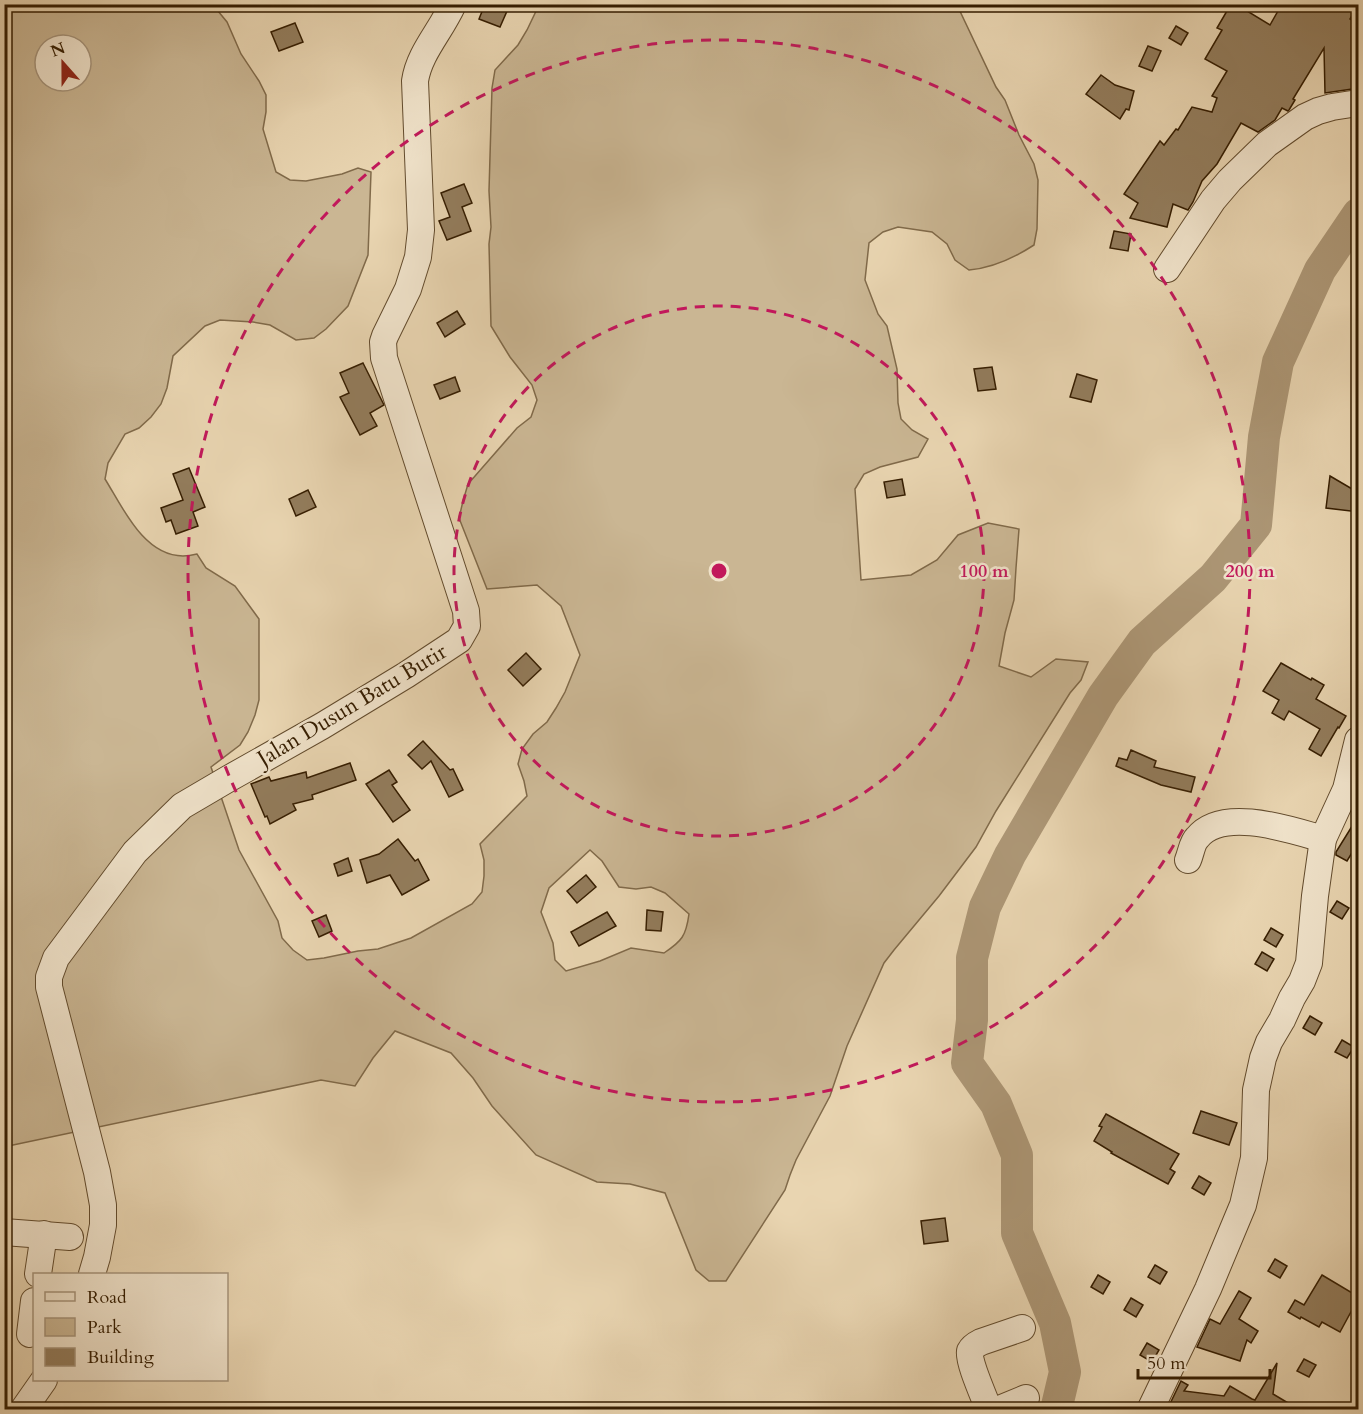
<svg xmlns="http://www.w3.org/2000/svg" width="1363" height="1414" viewBox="0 0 1363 1414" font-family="Cardo,serif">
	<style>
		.green { fill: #cab693; stroke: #806a4a; stroke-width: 1.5; fill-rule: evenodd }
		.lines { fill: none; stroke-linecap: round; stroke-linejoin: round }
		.river { stroke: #ac9675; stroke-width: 32 }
		.building { fill: #937d5d; stroke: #351d01; stroke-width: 1.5 }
		.minor-casing { stroke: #624b2d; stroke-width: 28 }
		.minor { stroke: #f1e4cc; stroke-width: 26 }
		.ring { fill: none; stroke: #c2185b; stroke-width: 3; stroke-dasharray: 10 8 }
		.labels { text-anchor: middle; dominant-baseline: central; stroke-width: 5; stroke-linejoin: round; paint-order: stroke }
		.street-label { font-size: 22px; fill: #351d01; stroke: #f1e4cc }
		.centre { fill: #c2185b; stroke: #f1e4cc; stroke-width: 3 }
		.ring-label { font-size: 18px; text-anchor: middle; font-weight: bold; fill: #c2185b; stroke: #f1e4cc; stroke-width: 5; stroke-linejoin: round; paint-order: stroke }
	</style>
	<rect width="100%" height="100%" fill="#e9d5b1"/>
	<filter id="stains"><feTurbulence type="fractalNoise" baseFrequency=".00333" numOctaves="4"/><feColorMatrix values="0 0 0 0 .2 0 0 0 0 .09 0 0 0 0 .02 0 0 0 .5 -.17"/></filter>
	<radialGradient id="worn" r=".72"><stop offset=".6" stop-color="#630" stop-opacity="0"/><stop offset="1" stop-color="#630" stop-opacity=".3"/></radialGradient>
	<path class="green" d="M5,5H213L227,22L241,54L259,81L266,95V112L263,129L276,172L290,180L306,181L342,174L358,168L371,172L368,255L348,306L326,329L314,338L296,340L270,325L253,322L220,320L205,326L173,356L167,388L161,404L151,417L139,428L125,434L108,463L105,479C123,508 144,556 183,556C188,556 193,555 197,554L206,568L235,586L259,619V700L255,715L248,732L240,745L211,767L239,850L278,921L282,938L293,950L307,960L324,958L358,951L378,949L411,938L472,904L482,892L484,876V860L480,844L527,796L524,781L518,764L522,749L533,734L547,722L556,708L565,692L580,655L561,606L537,585L487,589L459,518L463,501L468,484L517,428L531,417L537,400L532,385L510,357L491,326L489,244L491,227L489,191L492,88L495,70L518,45L527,30L539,5H957L996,87L1005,100L1019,135L1034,164L1038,180L1037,229L1034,245C1014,258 993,268 969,270L955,260L947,244L932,232L898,227L883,232L869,243L865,280L878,314L887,326L897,369L898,403L901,419L912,430L928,439L918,457L880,467L864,474L855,489L861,580L911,575L937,560L958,535L988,523L1019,529L1016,568L1014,600L1005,633L999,666L1031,677L1056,659L1088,662L1081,680L1070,693L996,811L976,847L939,896L894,950L884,963L847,1046L830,1096L796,1160L790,1175L785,1190L726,1281H709L696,1270L665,1193L630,1184L597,1182L536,1155L492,1106L473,1078L451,1053L395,1031L373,1058L355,1086L321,1080L13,1145L5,1146ZM45,45H81V81H45ZM590,850L602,861L619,887L636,889L651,887L665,893L689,914C686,936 682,941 664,953L631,948L600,961L566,971L555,960L553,943L541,912L549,888Z"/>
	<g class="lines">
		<path class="river" d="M1056,1410L1065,1372L1055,1323L1017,1233V1155L996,1104L967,1063L972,1020V958L985,907L1010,855L1103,696L1142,642L1213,578L1256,525L1264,437L1278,362L1320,270L1358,214"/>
	</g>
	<g class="building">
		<path d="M485,4H492L507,11L500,27L479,19Z"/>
		<path d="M1231,4H1251L1247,11L1270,25L1282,4H1346L1355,10L1350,19L1359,24V88L1325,93L1324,48L1293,99L1295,100L1289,110L1288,111L1282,108L1275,120L1258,132L1241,123L1217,164L1202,181L1193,202L1188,210L1173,204L1167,227L1130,218L1138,203L1124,194L1160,141L1164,145L1176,129L1178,130L1192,107L1212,112L1217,98L1212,96L1227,71L1205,59L1222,30L1217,28Z"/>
		<path d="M295,23L303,42L279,51L271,32Z"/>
		<path d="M1176,26L1188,33L1181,45L1169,38Z"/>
		<path d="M1148,46L1161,51L1152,71L1139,66Z"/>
		<path d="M1101,75L1115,85L1134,91L1129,110L1126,109L1120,119L1086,94Z"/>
		<path d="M464,184L472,203L462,207L471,231L447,240L439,221L450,217L441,193Z"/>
		<path d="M1114,231L1131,234L1128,251L1110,248Z"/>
		<path d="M457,311L465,324L445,337L437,323Z"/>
		<path d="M363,363L384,405L370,413L377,426L360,435L340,397L349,393L340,373Z"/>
		<path d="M992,367L996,389L978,391L974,369Z"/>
		<path d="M1077,374L1097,380L1091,402L1070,397Z"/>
		<path d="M455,377L460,391L440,399L434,385Z"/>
		<path d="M189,468L205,507L193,512L198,526L176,534L171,520L166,522L161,508L183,500L173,474Z"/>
		<path d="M1330,476L1359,493V512L1326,508Z"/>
		<path d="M902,479L905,495L887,498L884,482Z"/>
		<path d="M308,490L316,507L296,516L289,499Z"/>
		<path d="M526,653L541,669L523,686L508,670Z"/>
		<path d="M1281,663L1311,680L1312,678L1324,685L1316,699L1346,716L1339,728L1338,727L1321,756L1309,749L1320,729L1289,711L1284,720L1272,713L1279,700L1263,691Z"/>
		<path d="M423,741L450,770L453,769L463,790L449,797L431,761L422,769L408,755Z"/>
		<path d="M1131,750L1156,761L1154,767L1195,777L1191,792L1161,785L1116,766L1119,758L1127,760Z"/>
		<path d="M350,763L356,780L312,795L313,799L293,804L296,810L270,824L267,816L265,817L251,784L269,777L271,781L306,772L307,778Z"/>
		<path d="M389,770L397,782L392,785L410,810L393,822L366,784Z"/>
		<path d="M1359,815V854L1353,851L1347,861L1336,855V852Z"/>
		<path d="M398,839L415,861L418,859L429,880L402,895L390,875L367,883L360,860L379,854Z"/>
		<path d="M348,858L352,871L338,876L334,864Z"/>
		<path d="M586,875L596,887L577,903L567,891Z"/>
		<path d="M1337,901L1349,908L1342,919L1330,912Z"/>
		<path d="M647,910L663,912L661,931L646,930Z"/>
		<path d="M607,912L616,926L579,946L571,932Z"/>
		<path d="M326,915L332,931L319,937L312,921Z"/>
		<path d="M1271,928L1283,935L1276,947L1264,940Z"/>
		<path d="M1262,952L1274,959L1267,971L1255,964Z"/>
		<path d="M1310,1016L1322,1023L1315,1035L1303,1028Z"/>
		<path d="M1342,1040L1354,1047L1347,1058L1335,1052Z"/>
		<path d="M1201,1111L1237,1123L1229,1145L1193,1133Z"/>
		<path d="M1106,1114L1179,1154L1170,1169L1175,1172L1168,1184L1111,1153L1112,1152L1094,1141L1102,1127L1099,1126Z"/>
		<path d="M1199,1176L1211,1183L1204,1195L1192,1188Z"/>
		<path d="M945,1218L948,1241L924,1244L921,1221Z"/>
		<path d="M1275,1259L1287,1266L1280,1278L1268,1271Z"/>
		<path d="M1155,1265L1167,1272L1160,1284L1148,1277Z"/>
		<path d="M1098,1275L1110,1282L1103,1294L1091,1287Z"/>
		<path d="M1322,1275L1359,1297L1340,1332L1322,1322L1319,1327L1301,1317L1300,1319L1288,1312L1295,1300L1304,1305Z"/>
		<path d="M1239,1291L1251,1298L1239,1319L1258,1331L1251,1343L1247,1340L1240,1361L1197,1347L1210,1319L1220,1324Z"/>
		<path d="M1131,1298L1143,1305L1136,1317L1124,1310Z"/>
		<path d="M1147,1343L1159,1350L1152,1362L1140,1355Z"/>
		<path d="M1304,1359L1316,1365L1309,1377L1297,1371Z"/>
		<path d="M1277,1363L1273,1394L1300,1410H1212L1181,1406L1179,1410H1167L1181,1381L1188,1385L1184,1391L1224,1396L1230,1386L1252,1399L1255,1400Z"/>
	</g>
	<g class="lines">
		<defs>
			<g id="minor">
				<path d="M1167,269L1213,200L1230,180L1267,144L1305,117L1318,111L1332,107L1358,103"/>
				<path d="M1188,860C1191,853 1192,843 1197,838C1222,806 1291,830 1323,839"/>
				<path d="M4,1232L70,1237"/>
				<path d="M38,1274L44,1234"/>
				<path d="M92,1274L97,1257L103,1225V1205L97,1172L49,987V977L56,958L135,852L182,806L228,779L322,726L406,675L459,640L467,626L466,611L384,358L383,342L385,336L408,289L418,257L421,230L415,81C419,53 441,31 453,4"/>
				<path d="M30,1334L34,1301"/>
				<path d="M23,1410L44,1380"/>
				<path d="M989,1410C985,1399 967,1359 970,1351C972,1347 977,1344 981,1342L1022,1328"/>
				<path d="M997,1410L1026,1398"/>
				<path d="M1150,1410L1208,1289L1243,1205L1254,1158L1256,1090L1263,1058L1269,1042L1282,1020L1292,998L1302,981L1309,963L1315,896L1323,839L1346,789L1358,740"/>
			</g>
		</defs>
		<use href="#minor" class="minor-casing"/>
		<use href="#minor" class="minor"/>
	</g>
	<g class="ring">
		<circle cx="719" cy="571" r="265"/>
		<circle cx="719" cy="571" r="531"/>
	</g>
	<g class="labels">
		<g class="street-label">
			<text transform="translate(352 705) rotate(-31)">Jalan Dusun Batu Butir</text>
		</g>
	</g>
	<circle cx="719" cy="571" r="9" class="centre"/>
	<g class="ring-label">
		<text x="984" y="577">100 m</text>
		<text x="1250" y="577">200 m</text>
	</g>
	<rect width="1363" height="1414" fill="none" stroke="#e9d5b1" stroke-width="24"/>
	<rect x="6" y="6" width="1351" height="1402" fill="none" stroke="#351d01" stroke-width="3"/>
	<rect x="12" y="12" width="1339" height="1390" fill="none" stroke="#351d01" stroke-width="1.5"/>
	<rect x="33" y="1273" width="195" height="108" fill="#f1e4cc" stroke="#a6947b" stroke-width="1.5"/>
	<rect x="45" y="1292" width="30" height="9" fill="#f1e4cc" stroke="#a6947b" stroke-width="1.5"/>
	<text x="87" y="1303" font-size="18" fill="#351d01">Road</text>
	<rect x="45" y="1318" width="30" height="18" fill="#cab693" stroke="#a6947b" stroke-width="1.5"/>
	<text x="87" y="1333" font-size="18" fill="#351d01">Park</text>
	<rect x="45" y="1348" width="30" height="18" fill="#937d5d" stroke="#a6947b" stroke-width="1.5"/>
	<text x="87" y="1363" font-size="18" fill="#351d01">Building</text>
	<g transform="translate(63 63) rotate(339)"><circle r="28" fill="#f1e4cc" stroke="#a6947b" stroke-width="1.5"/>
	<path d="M0-4.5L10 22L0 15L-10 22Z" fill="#8f2418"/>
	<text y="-9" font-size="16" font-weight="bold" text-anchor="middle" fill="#351d01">N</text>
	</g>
	<path d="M1138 1369v9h132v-9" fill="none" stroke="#351d01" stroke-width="3"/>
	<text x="1147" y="1369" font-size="18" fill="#351d01" stroke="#f1e4cc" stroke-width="4.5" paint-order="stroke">50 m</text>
	<rect width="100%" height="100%" filter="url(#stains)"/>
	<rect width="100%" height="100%" fill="url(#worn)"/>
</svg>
